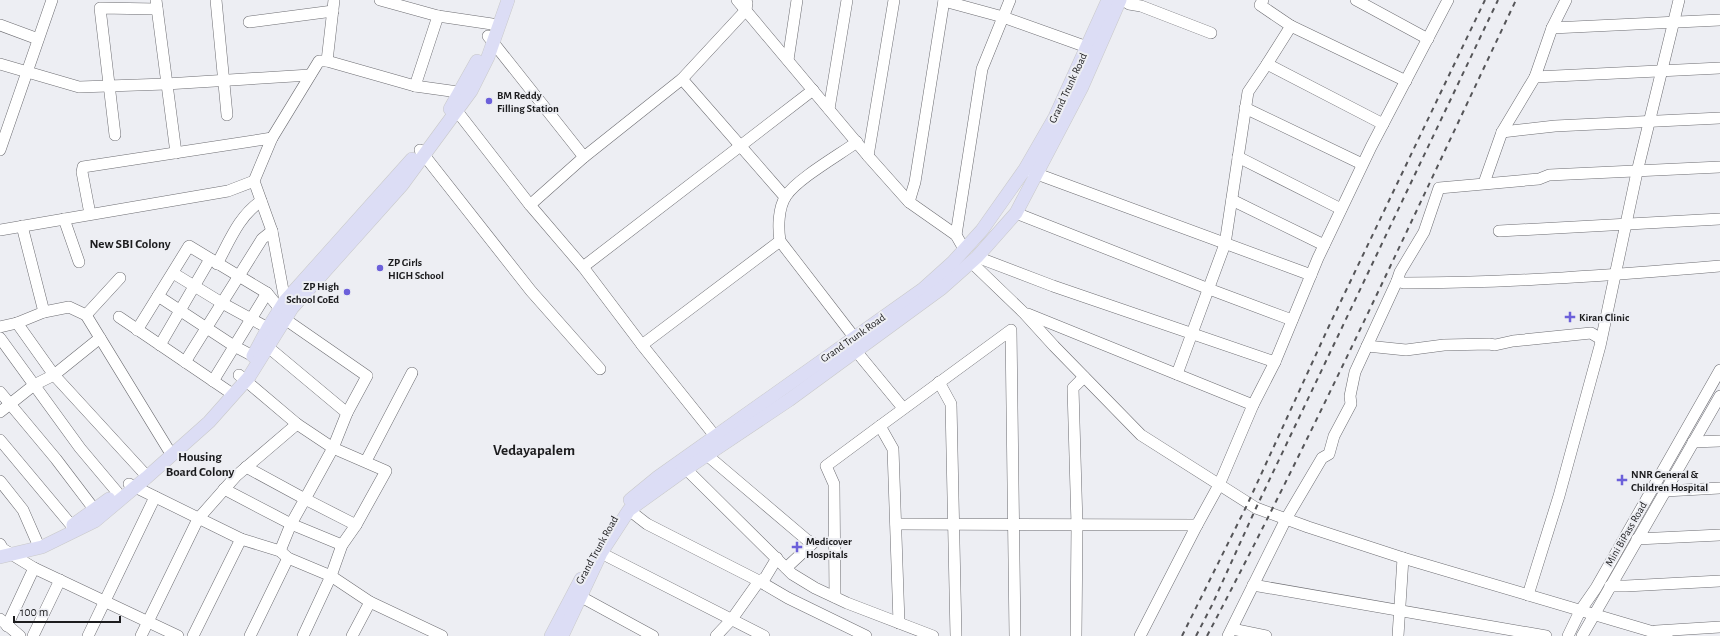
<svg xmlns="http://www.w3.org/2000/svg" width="1720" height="636" viewBox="0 0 1720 636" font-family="'Alegreya Sans',sans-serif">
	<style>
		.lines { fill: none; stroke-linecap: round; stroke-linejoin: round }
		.minor-casing { stroke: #6d6d72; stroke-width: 12 }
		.major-casing { stroke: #c9c9c9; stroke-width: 14 }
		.minor { stroke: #fff; stroke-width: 11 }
		.major { stroke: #dcddf5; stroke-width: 13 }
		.rail { stroke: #555558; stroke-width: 2; stroke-dasharray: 5 5; stroke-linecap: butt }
		.poi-dot { fill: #6c60da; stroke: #edeef3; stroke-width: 1.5 }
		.labels { text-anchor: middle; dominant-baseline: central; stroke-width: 4; stroke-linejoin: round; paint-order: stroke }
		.street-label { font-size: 11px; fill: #1c1c1e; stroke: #edeef3 }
		.poi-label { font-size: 11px; font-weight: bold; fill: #1c1c1e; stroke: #edeef3; text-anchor: start }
		.quarter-label { font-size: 13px; font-weight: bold; fill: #1c1c1e; stroke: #edeef3 }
		.district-label { font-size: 15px; font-weight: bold; fill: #1c1c1e; stroke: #edeef3 }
	</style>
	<rect width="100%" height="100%" fill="#edeef3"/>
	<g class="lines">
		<defs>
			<g id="minor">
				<path d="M156,0L176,153"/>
				<path d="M216,0L227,115"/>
				<path d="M380,0L438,16L492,24"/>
				<path d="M737,0L868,156L909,202L956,235L964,249"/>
				<path d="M1123,0L1129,4L1141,6L1211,33"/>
				<path d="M1356,0L1428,39"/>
				<path d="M944,1L1003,17L1087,47"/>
				<path d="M249,22L333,11"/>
				<path d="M0,25L38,39"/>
				<path d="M1291,26L1406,81"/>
				<path d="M1552,28L1720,20"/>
				<path d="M488,36L584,157L682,79L785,197"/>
				<path d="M788,60L797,0"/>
				<path d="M327,61L334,0"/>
				<path d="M0,64L79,87L166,84L310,75"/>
				<path d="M1267,64L1383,124"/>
				<path d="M1535,77L1720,68"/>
				<path d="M682,79L746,10L747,3"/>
				<path d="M415,86L438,16"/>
				<path d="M453,106L530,205L583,267L642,345L715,436"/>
				<path d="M1245,108L1362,164"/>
				<path d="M829,109L847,0"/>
				<path d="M1502,132L1555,126L1720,118"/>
				<path d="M115,135L100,8L157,9"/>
				<path d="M0,150L52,0"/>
				<path d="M420,150L531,291L600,369"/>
				<path d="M868,156L894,0"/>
				<path d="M1238,157L1341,209"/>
				<path d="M1029,171L1311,275"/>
				<path d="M1484,183L1502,132L1535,77L1552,28L1566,0"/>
				<path d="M1232,200L1324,245"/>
				<path d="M909,202L915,182L944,0"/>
				<path d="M530,205L584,157"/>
				<path d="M1016,213L1209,289L1292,320"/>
				<path d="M90,214L82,172L83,167L272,138"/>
				<path d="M64,219L79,262"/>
				<path d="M22,226L44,312"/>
				<path d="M0,230L228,191L254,181"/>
				<path d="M272,231L254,181L272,138L319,61H327L415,86L458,92"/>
				<path d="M1499,231L1720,219"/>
				<path d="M956,235L982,69L1010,0"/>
				<path d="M977,257L1053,286L1275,362"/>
				<path d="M971,262L1024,313L1054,346L1141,435L1256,508L1308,527L1403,558L1667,636"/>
				<path d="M217,264C230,240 239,216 261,201"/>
				<path d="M583,267L813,90"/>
				<path d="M173,273L222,303L268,328"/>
				<path d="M1397,281L1404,283C1510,283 1615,275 1720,266"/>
				<path d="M158,296L234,346L253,356"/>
				<path d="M1028,314L1253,405L1219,485L1197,525"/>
				<path d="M86,315L120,278"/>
				<path d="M279,315L367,376L347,413"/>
				<path d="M119,317L228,391"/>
				<path d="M17,323L54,375L143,472"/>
				<path d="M0,327L17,323L44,312L69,307L86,315L168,449"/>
				<path d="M137,330L189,246L267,293L280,309"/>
				<path d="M854,337L780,241C778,228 778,208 786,196C797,179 839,155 857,142"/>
				<path d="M0,338L80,448L117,492"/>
				<path d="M262,342L347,413L333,448L305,499L356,525"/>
				<path d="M160,345L210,259"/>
				<path d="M642,345L780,241"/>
				<path d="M1367,346L1406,350L1444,345L1489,344L1495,345L1513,341L1591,333L1601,339"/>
				<path d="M856,351L903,408"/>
				<path d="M185,362L262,239L272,231L285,301"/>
				<path d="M1177,374L1225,244L1248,92L1267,64L1291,26L1260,5L1263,0"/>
				<path d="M239,375L297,424L333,448L386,471L356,525L342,545L331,576L303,636"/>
				<path d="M213,381L267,293"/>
				<path d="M939,382L951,404L956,636"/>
				<path d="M0,392L56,459L94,509"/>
				<path d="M1253,405L1275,362L1318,258L1371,147L1448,0"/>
				<path d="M0,412L34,385L54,375L100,338"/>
				<path d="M880,426L1011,330L1015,636"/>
				<path d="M0,440L72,526"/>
				<path d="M1693,442L1720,441"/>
				<path d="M708,456L807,540L813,543L786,568"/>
				<path d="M366,461L412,373"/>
				<path d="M246,467L305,499L291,524L280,551"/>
				<path d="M686,469L792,574L815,588L847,603L933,636"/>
				<path d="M0,481L23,510L37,542"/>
				<path d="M129,484L241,539L280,551L288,558L331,576L370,602L442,636"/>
				<path d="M224,489L291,524L342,545"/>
				<path d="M1665,491L1720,488"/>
				<path d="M629,510L647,524L759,581L788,598L866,636"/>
				<path d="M896,524L1197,525L1140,636"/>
				<path d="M1637,539L1720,535"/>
				<path d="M0,544L3,549L34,568L178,636"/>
				<path d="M601,553L764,636"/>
				<path d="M1253,585L1546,636"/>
				<path d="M1610,586H1626L1720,581"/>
				<path d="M574,593L653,636"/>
				<path d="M1528,595L1559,496L1600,346L1637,172L1679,0"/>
				<path d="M835,597L834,484L826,466L880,426L893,449L899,623"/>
				<path d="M0,619L20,636"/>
				<path d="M7,626L34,568"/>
				<path d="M1232,629L1266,636"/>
				<path d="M1656,631L1720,627"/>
				<path d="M33,636L60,580"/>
				<path d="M88,636L155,497"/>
				<path d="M141,636L198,519L236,476L297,424"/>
				<path d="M193,636L241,539"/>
				<path d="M250,636L288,558"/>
				<path d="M352,636L370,602"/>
				<path d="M716,636L732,619L759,581L765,578L777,558"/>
				<path d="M1076,636L1077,525L1073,388L1084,377"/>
				<path d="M1228,636L1286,519L1322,458L1329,454L1334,436L1351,404L1350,396L1355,372L1397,281L1400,272L1424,232L1439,188L1539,179L1549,175L1720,167"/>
				<path d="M1398,636L1403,558"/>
				<path d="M1568,636L1580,611L1596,588L1720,370"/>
				<path d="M1582,636L1720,396"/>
			</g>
			<g id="major">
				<path d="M450,109L477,61"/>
				<path d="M253,356L268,328L285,301L412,159"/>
				<path d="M630,500L658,477L923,289L953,262L982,230L1025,169L1055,117L1108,0"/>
				<path d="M73,525L109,499"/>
				<path d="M0,557L42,547L95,521L146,478L209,422L249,377L292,308L402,185L471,91L488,57L508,0"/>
				<path d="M551,636L581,579"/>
				<path d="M562,636L601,553L629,510L686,469L789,400L942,288L977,257L1016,213L1082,87L1120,0"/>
			</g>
		</defs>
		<use href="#minor" class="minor-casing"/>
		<use href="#major" class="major-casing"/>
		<use href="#minor" class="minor"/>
		<use href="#major" class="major"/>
		<g class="rail">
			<path d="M1182,636L1248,503L1329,326L1485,0"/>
			<path d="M1196,636L1212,605L1256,508L1498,0"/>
			<path d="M1207,636C1317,427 1415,213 1516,0"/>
		</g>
	</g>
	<g class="poi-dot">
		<circle cx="489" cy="101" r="4"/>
		<circle cx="380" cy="268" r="4"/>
		<circle cx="347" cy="292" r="4"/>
		<path d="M1568 311h4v4h4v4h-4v4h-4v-4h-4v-4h4z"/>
		<path d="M1620 474h4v4h4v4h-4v4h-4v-4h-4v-4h4z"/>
		<path d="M795 541h4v4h4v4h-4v4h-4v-4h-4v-4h4z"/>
	</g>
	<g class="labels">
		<g class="street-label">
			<text transform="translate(1068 88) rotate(-65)">Grand Trunk Road</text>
			<text transform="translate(853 338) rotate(-35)">Grand Trunk Road</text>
			<text transform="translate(1626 534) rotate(-60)">Mini BiPass Road</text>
			<text transform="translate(597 550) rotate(-61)">Grand Trunk Road</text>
		</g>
		<g class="poi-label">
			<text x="497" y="95">BM Reddy<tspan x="497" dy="13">Filling Station</tspan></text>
			<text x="388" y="262">ZP Girls<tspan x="388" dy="13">HIGH School</tspan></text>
			<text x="339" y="286" text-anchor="end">ZP High<tspan x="339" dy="13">School CoEd</tspan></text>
			<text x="1579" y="317">Kiran Clinic</text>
			<text x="1631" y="474">NNR General &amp;<tspan x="1631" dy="13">Children Hospital</tspan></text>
			<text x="806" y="541">Medicover<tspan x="806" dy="13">Hospitals</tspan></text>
		</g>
		<g class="quarter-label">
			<text x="130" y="244">New SBI Colony</text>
			<text x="200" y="457">Housing<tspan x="200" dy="15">Board Colony</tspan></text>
		</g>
		<g class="district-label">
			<text x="534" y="450">Vedayapalem</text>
		</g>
	</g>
	<path d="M14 616v6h106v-6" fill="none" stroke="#1c1c1e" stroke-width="2"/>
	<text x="20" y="616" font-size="12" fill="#1c1c1e" stroke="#edeef3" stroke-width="3" paint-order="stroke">100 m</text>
</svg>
